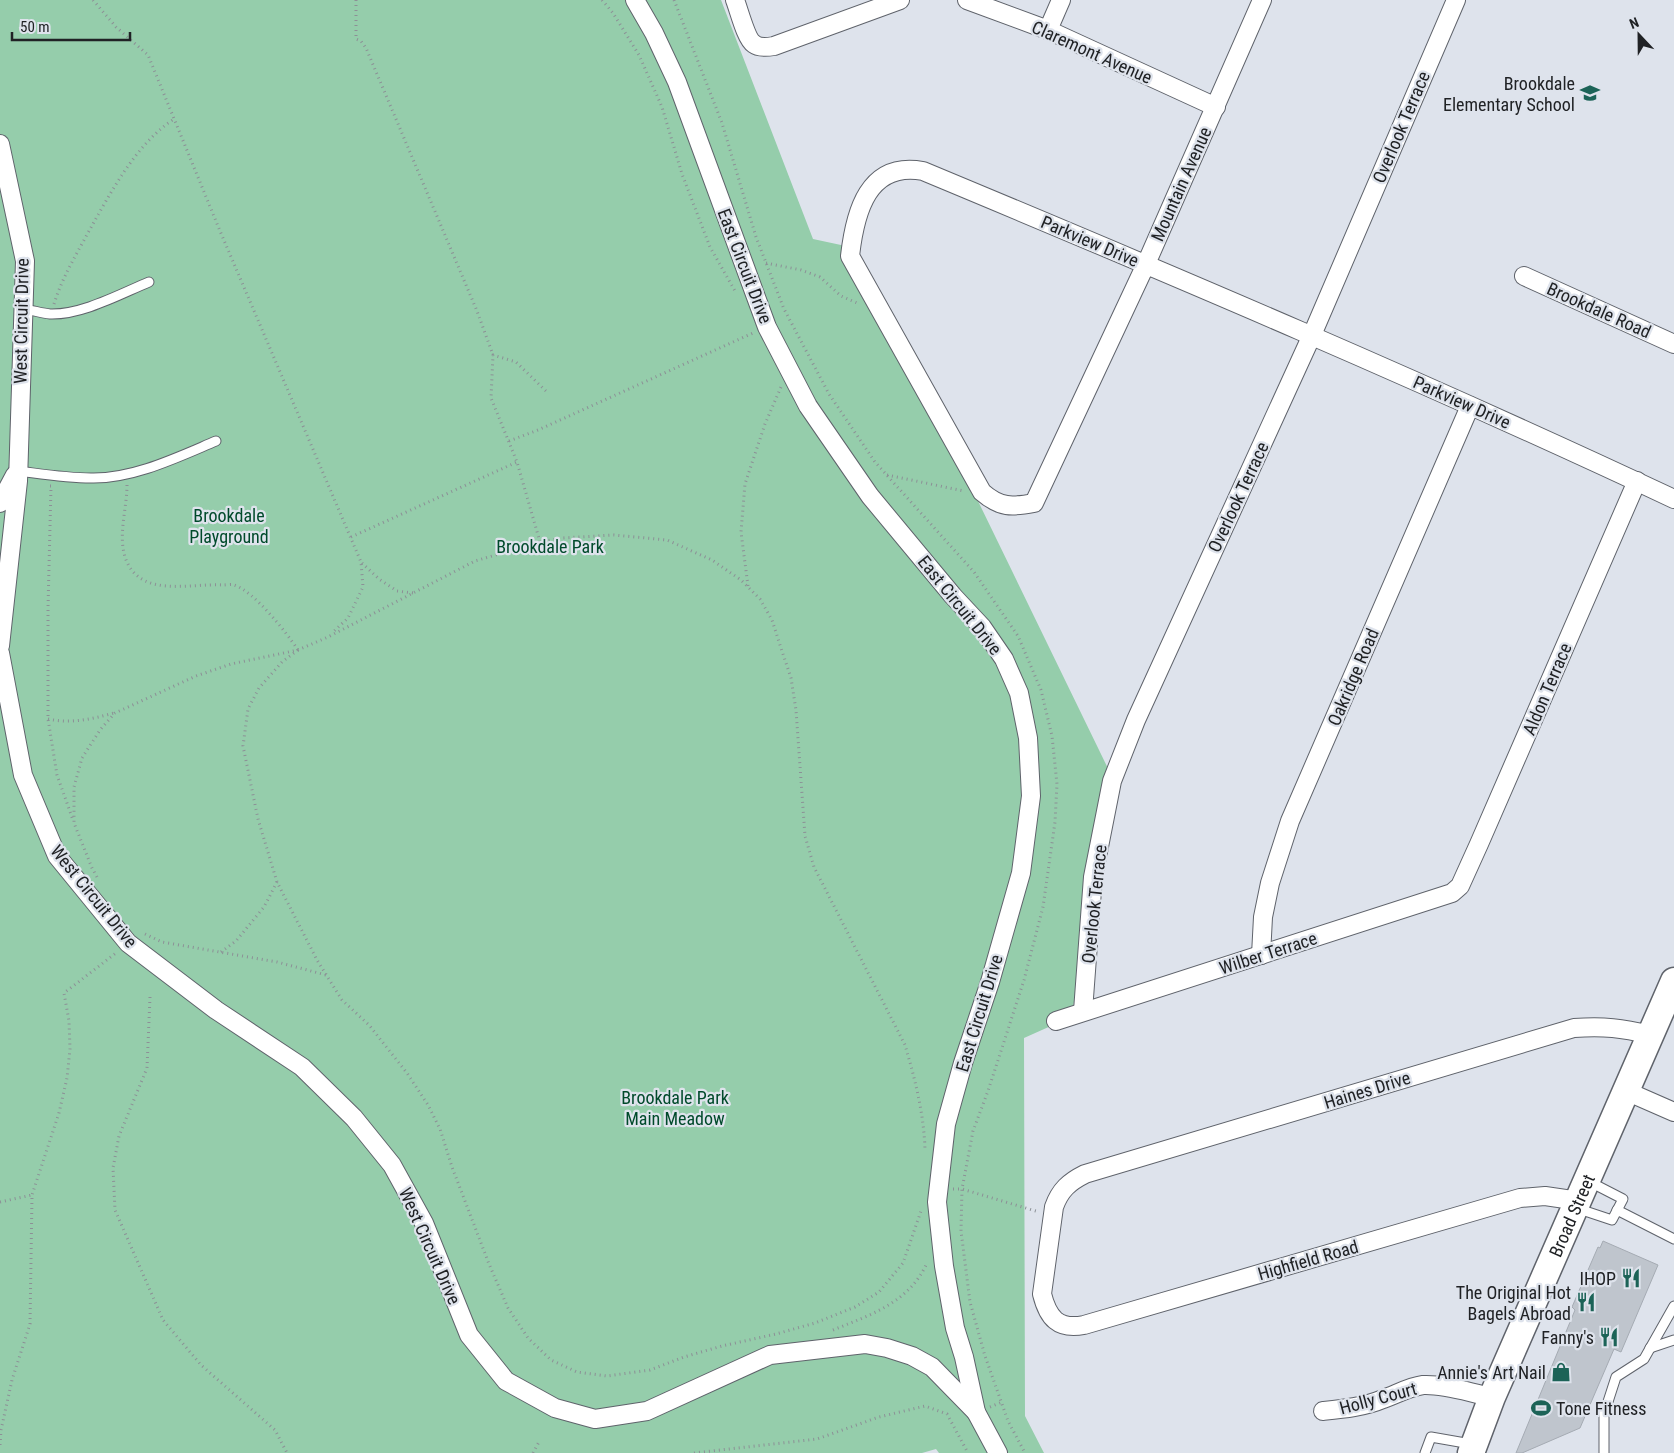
<svg xmlns="http://www.w3.org/2000/svg" width="1674" height="1453" viewBox="0 0 1674 1453" font-family="'Roboto Condensed',sans-serif">
	<style>
		.green { fill: #95cdab }
		.building { fill: #bfc5cd; stroke: #a5abb3 }
		.lines { fill: none; stroke-linecap: round; stroke-linejoin: round }
		.lane-casing { stroke: #5f636b; stroke-width: 11 }
		.street-casing { stroke: #5f636b; stroke-width: 20 }
		.primary-casing { stroke: #5f636b; stroke-width: 29 }
		.path { stroke: #8c9096; stroke-width: 3; stroke-dasharray: 1 4; stroke-linecap: butt }
		.lane { stroke: #fff; stroke-width: 9 }
		.street { stroke: #fff; stroke-width: 18 }
		.primary { stroke: #fff; stroke-width: 26 }
		.labels { text-anchor: middle; dominant-baseline: central; stroke-width: 4.5; stroke-linejoin: round; paint-order: stroke }
		.street-label { font-size: 18px; fill: #202225; stroke: #dee3ec }
		.poi-label { font-size: 18px; fill: #202225; stroke: #dee3ec; text-anchor: end }
		.park-label { font-size: 18px; fill: #004a2b; stroke: #dee3ec }
	</style>
	<rect width="100%" height="100%" fill="#dee3ec"/>
	<path class="green" d="M0,0H721L813,239L855,248L1117,787L1071,1017L1024,1038L1025,1416L1044,1453H939L936,1449L922,1453H0Z"/>
	<path class="building" d="M1603,1241L1658,1265L1621,1352L1614,1349L1580,1428L1522,1453H1516L1575,1310L1572,1307L1598,1247L1600,1248Z"/>
	<g class="lines">
		<defs>
			<g id="lane">
				<path d="M23,309C32,310 41,313 50,314C82,315 120,294 149,282"/>
				<path d="M18,471C42,474 66,478 91,478C133,479 178,457 216,441"/>
				<path d="M1576,1208L1612,1220L1623,1199L1588,1181"/>
				<path d="M1617,1210L1674,1239"/>
				<path d="M1650,1348L1674,1340"/>
				<path d="M1425,1453L1431,1437L1471,1444"/>
				<path d="M1604,1453V1414L1616,1377L1644,1359L1674,1306"/>
			</g>
			<g id="street">
				<path d="M635,0L654,33L677,82L767,327L808,406L870,496L953,596L982,627L1004,659L1019,693L1028,738L1031,796L1021,873L990,982L963,1063L946,1124L937,1202L944,1266L955,1328L964,1357L976,1412L998,1453"/>
				<path d="M735,0C739,10 746,39 754,44C759,48 768,47 774,46L900,0"/>
				<path d="M967,0L1048,30L1216,107"/>
				<path d="M1262,0L1146,264L1034,503C1012,507 1000,508 982,492L850,256C855,212 868,161 923,171C1175,276 1427,383 1674,499"/>
				<path d="M1048,30L1061,0"/>
				<path d="M0,144L25,261L18,481L0,646"/>
				<path d="M1524,276L1674,344"/>
				<path d="M0,503L15,475"/>
				<path d="M0,653L23,775L57,856L128,943L216,1010L302,1067L354,1118L392,1165L424,1223L469,1335L506,1381L555,1408L595,1419L647,1411L770,1355L865,1344L887,1348L912,1356L932,1367L976,1412"/>
				<path d="M1261,955L1263,917L1270,883L1290,821L1470,406"/>
				<path d="M1083,1011L1093,877L1112,781L1136,720L1312,335L1456,0"/>
				<path d="M1056,1021L1452,893L1460,886L1479,844L1637,481"/>
				<path d="M1626,1091L1674,1112"/>
				<path d="M1579,1201L1545,1196L1520,1198L1084,1325C1058,1330 1048,1318 1042,1294L1054,1207C1060,1190 1069,1182 1085,1174L1574,1028C1605,1026 1621,1028 1651,1035"/>
				<path d="M1323,1411C1343,1409 1364,1407 1383,1399C1397,1394 1409,1387 1423,1385C1446,1384 1470,1393 1492,1397"/>
			</g>
			<g id="primary">
				<path id="s1" d="M1471,1453L1492,1397L1674,981"/>
			</g>
		</defs>
		<use href="#lane" class="lane-casing"/>
		<use href="#street" class="street-casing"/>
		<use href="#primary" class="primary-casing"/>
		<g class="path">
			<path d="M93,0L116,27L148,55L220,231L361,562L363,587L348,618L332,633"/>
			<path d="M356,0V39L361,41L366,48L477,311L493,355"/>
			<path d="M602,0L613,13L639,55L662,107L682,174L710,247L735,291"/>
			<path d="M674,0L722,123L756,237L784,309L829,394L875,462L974,572L1018,636L1041,690L1052,736L1057,784L1055,822L1043,907L1024,980L988,1091L973,1131L962,1189L961,1231L970,1302L985,1356L1008,1421L1025,1453"/>
			<path d="M766,263L801,270L820,277L841,296L857,303"/>
			<path d="M54,304C62,278 76,255 89,231C111,192 136,144 174,119"/>
			<path d="M509,441L538,430L753,333"/>
			<path d="M887,475L964,491"/>
			<path d="M127,485C127,508 118,534 125,557C139,599 189,583 223,585C226,585 231,584 234,585C254,591 286,632 298,650"/>
			<path d="M50,486H51L48,608V719L57,775L73,820"/>
			<path d="M351,537L517,462"/>
			<path d="M540,542L517,462L491,398L493,355L516,362L547,392"/>
			<path d="M362,563L379,579L397,591L413,593"/>
			<path d="M748,586L741,532L745,484L765,424L781,387"/>
			<path d="M298,650L282,662L259,688L248,709L243,746L258,819L277,882L317,960L342,1000L369,1025L407,1073L428,1105L440,1129L452,1167L489,1264L508,1308L528,1338L551,1360L577,1372L607,1376L650,1370L684,1357L722,1346L776,1334L815,1323L855,1307L879,1292L903,1263L921,1211"/>
			<path d="M48,719C72,724 92,719 114,713"/>
			<path d="M97,877L92,868L74,823V787L82,758L100,730L115,713L196,676L231,664L298,650L328,637L475,561L540,542L562,538L614,535L667,540L712,560L741,580L760,599L772,620L781,648L791,678L796,710L805,836L814,867L905,1045C915,1079 924,1114 925,1150"/>
			<path d="M145,934L162,942L277,962L326,975"/>
			<path d="M221,952L236,941L264,907L277,882"/>
			<path d="M150,997L147,1068L119,1136L113,1168L115,1210L163,1320L201,1365L275,1430L287,1453"/>
			<path d="M953,1189H962L1039,1212"/>
			<path d="M0,1202L32,1195"/>
			<path d="M833,1330C870,1315 909,1303 927,1263"/>
			<path d="M990,1407L1002,1402"/>
			<path d="M0,1445L1,1430L12,1380L30,1324L32,1195L59,1113L67,1078L70,1049L69,1021L64,993L116,953"/>
			<path d="M533,1453L540,1440"/>
			<path d="M694,1453L817,1439L879,1417L925,1406L947,1414L968,1453"/>
		</g>
		<use href="#lane" class="lane"/>
		<use href="#street" class="street"/>
		<use href="#primary" class="primary"/>
	</g>
	<defs>
		<symbol id="school-bare" viewBox="-9 -9 18 18"><path d="M0-5L7-2L0 1L-7-2ZM-4 1L0 2.5L4 1V4Q0 6-4 4Z" fill="#1c6357" stroke="#dee3ec" stroke-width="2.5" paint-order="stroke"/></symbol>
		<symbol id="restaurant-bare" viewBox="-9 -9 18 18"><path d="M-5-6h1v4h1v-4h1v4h1v-4h1v5L-1.5 .5V6h-2V.5L-5-1ZM5-6V6H3V1.5H1.5Q1.5-4 5-6Z" fill="#1c6357" stroke="#dee3ec" stroke-width="2.5" paint-order="stroke"/></symbol>
		<symbol id="shop-bare" viewBox="-9 -9 18 18"><path d="M-5-2.5h2.3a2.7 3.5 0 0 1 5.4 0H5L5.5 6h-11ZM-1.5-2.5h3a1.5 2.3 0 0 0-3 0Z" fill="#1c6357" stroke="#dee3ec" stroke-width="2.5" paint-order="stroke"/></symbol>
		<symbol id="stadium-bare" viewBox="-9 -9 18 18"><path d="M0-5a6.5 5 0 1 0 0 10a6.5 5 0 1 0 0-10ZM-3.5-1.8h7v3.6h-7Z" fill="#1c6357" stroke="#dee3ec" stroke-width="2.5" paint-order="stroke"/></symbol>
	</defs>
	<g fill-rule="evenodd">
		<use href="#school-bare" x="1576" y="79" width="28" height="28"/>
		<use href="#restaurant-bare" x="1617" y="1264" width="28" height="28"/>
		<use href="#restaurant-bare" x="1572" y="1288" width="28" height="28"/>
		<use href="#restaurant-bare" x="1595" y="1323" width="28" height="28"/>
		<use href="#shop-bare" x="1547" y="1358" width="28" height="28"/>
		<use href="#stadium-bare" x="1527" y="1394" width="28" height="28"/>
	</g>
	<g class="labels">
		<g class="street-label">
			<text transform="translate(1092 52) rotate(24)">Claremont Avenue</text>
			<text transform="translate(1401 127) rotate(-67)">Overlook Terrace</text>
			<text transform="translate(1181 184) rotate(-66)">Mountain Avenue</text>
			<text transform="translate(1090 241) rotate(23)">Parkview Drive</text>
			<text transform="translate(745 266) rotate(69)">East Circuit Drive</text>
			<text transform="translate(1599 310) rotate(24)">Brookdale Road</text>
			<text transform="translate(21 321) rotate(-89)">West Circuit Drive</text>
			<text transform="translate(1462 402) rotate(24)">Parkview Drive</text>
			<text transform="translate(1238 497) rotate(-65)">Overlook Terrace</text>
			<text transform="translate(960 605) rotate(51)">East Circuit Drive</text>
			<text transform="translate(1353 677) rotate(-67)">Oakridge Road</text>
			<text transform="translate(1547 689) rotate(-67)">Aldon Terrace</text>
			<text transform="translate(94 896) rotate(51)">West Circuit Drive</text>
			<text transform="translate(1094 904) rotate(-84)">Overlook Terrace</text>
			<text transform="translate(1268 953) rotate(-18)">Wilber Terrace</text>
			<text transform="translate(979 1013) rotate(-73)">East Circuit Drive</text>
			<text transform="translate(1367 1090) rotate(-17)">Haines Drive</text>
			<text stroke="none"><textPath href="#s1" startOffset="258">Broad Street</textPath></text>
			<text transform="translate(430 1246) rotate(66)">West Circuit Drive</text>
			<text transform="translate(1308 1260) rotate(-16)">Highfield Road</text>
			<text transform="translate(1378 1398) rotate(-15)">Holly Court</text>
		</g>
		<g class="poi-label">
			<text x="1575" y="83">Brookdale<tspan x="1575" dy="21">Elementary School</tspan></text>
			<text x="1616" y="1278">IHOP</text>
			<text x="1571" y="1292">The Original Hot<tspan x="1571" dy="21">Bagels Abroad</tspan></text>
			<text x="1594" y="1337">Fanny's</text>
			<text x="1546" y="1372">Annie's Art Nail</text>
			<text x="1556" y="1408" text-anchor="start">Tone Fitness</text>
		</g>
		<g class="park-label">
			<text x="229" y="515">Brookdale<tspan x="229" dy="21">Playground</tspan></text>
			<text x="550" y="546">Brookdale Park</text>
			<text x="675" y="1097">Brookdale Park<tspan x="675" dy="21">Main Meadow</tspan></text>
		</g>
	</g>
	<g transform="translate(1639 35) rotate(338)" stroke="#dee3ec" stroke-width="4" paint-order="stroke">
	<path d="M0-4L9 19L0 12L-9 19Z" fill="#202225"/>
	<text y="-8" font-size="14" font-weight="bold" text-anchor="middle" fill="#202225">N</text>
	</g>
	<path d="M12 32v8h118v-8" fill="none" stroke="#202225" stroke-width="2.5"/>
	<text x="20" y="32" font-size="15" fill="#202225" stroke="#dee3ec" stroke-width="4" paint-order="stroke">50 m</text>
</svg>
